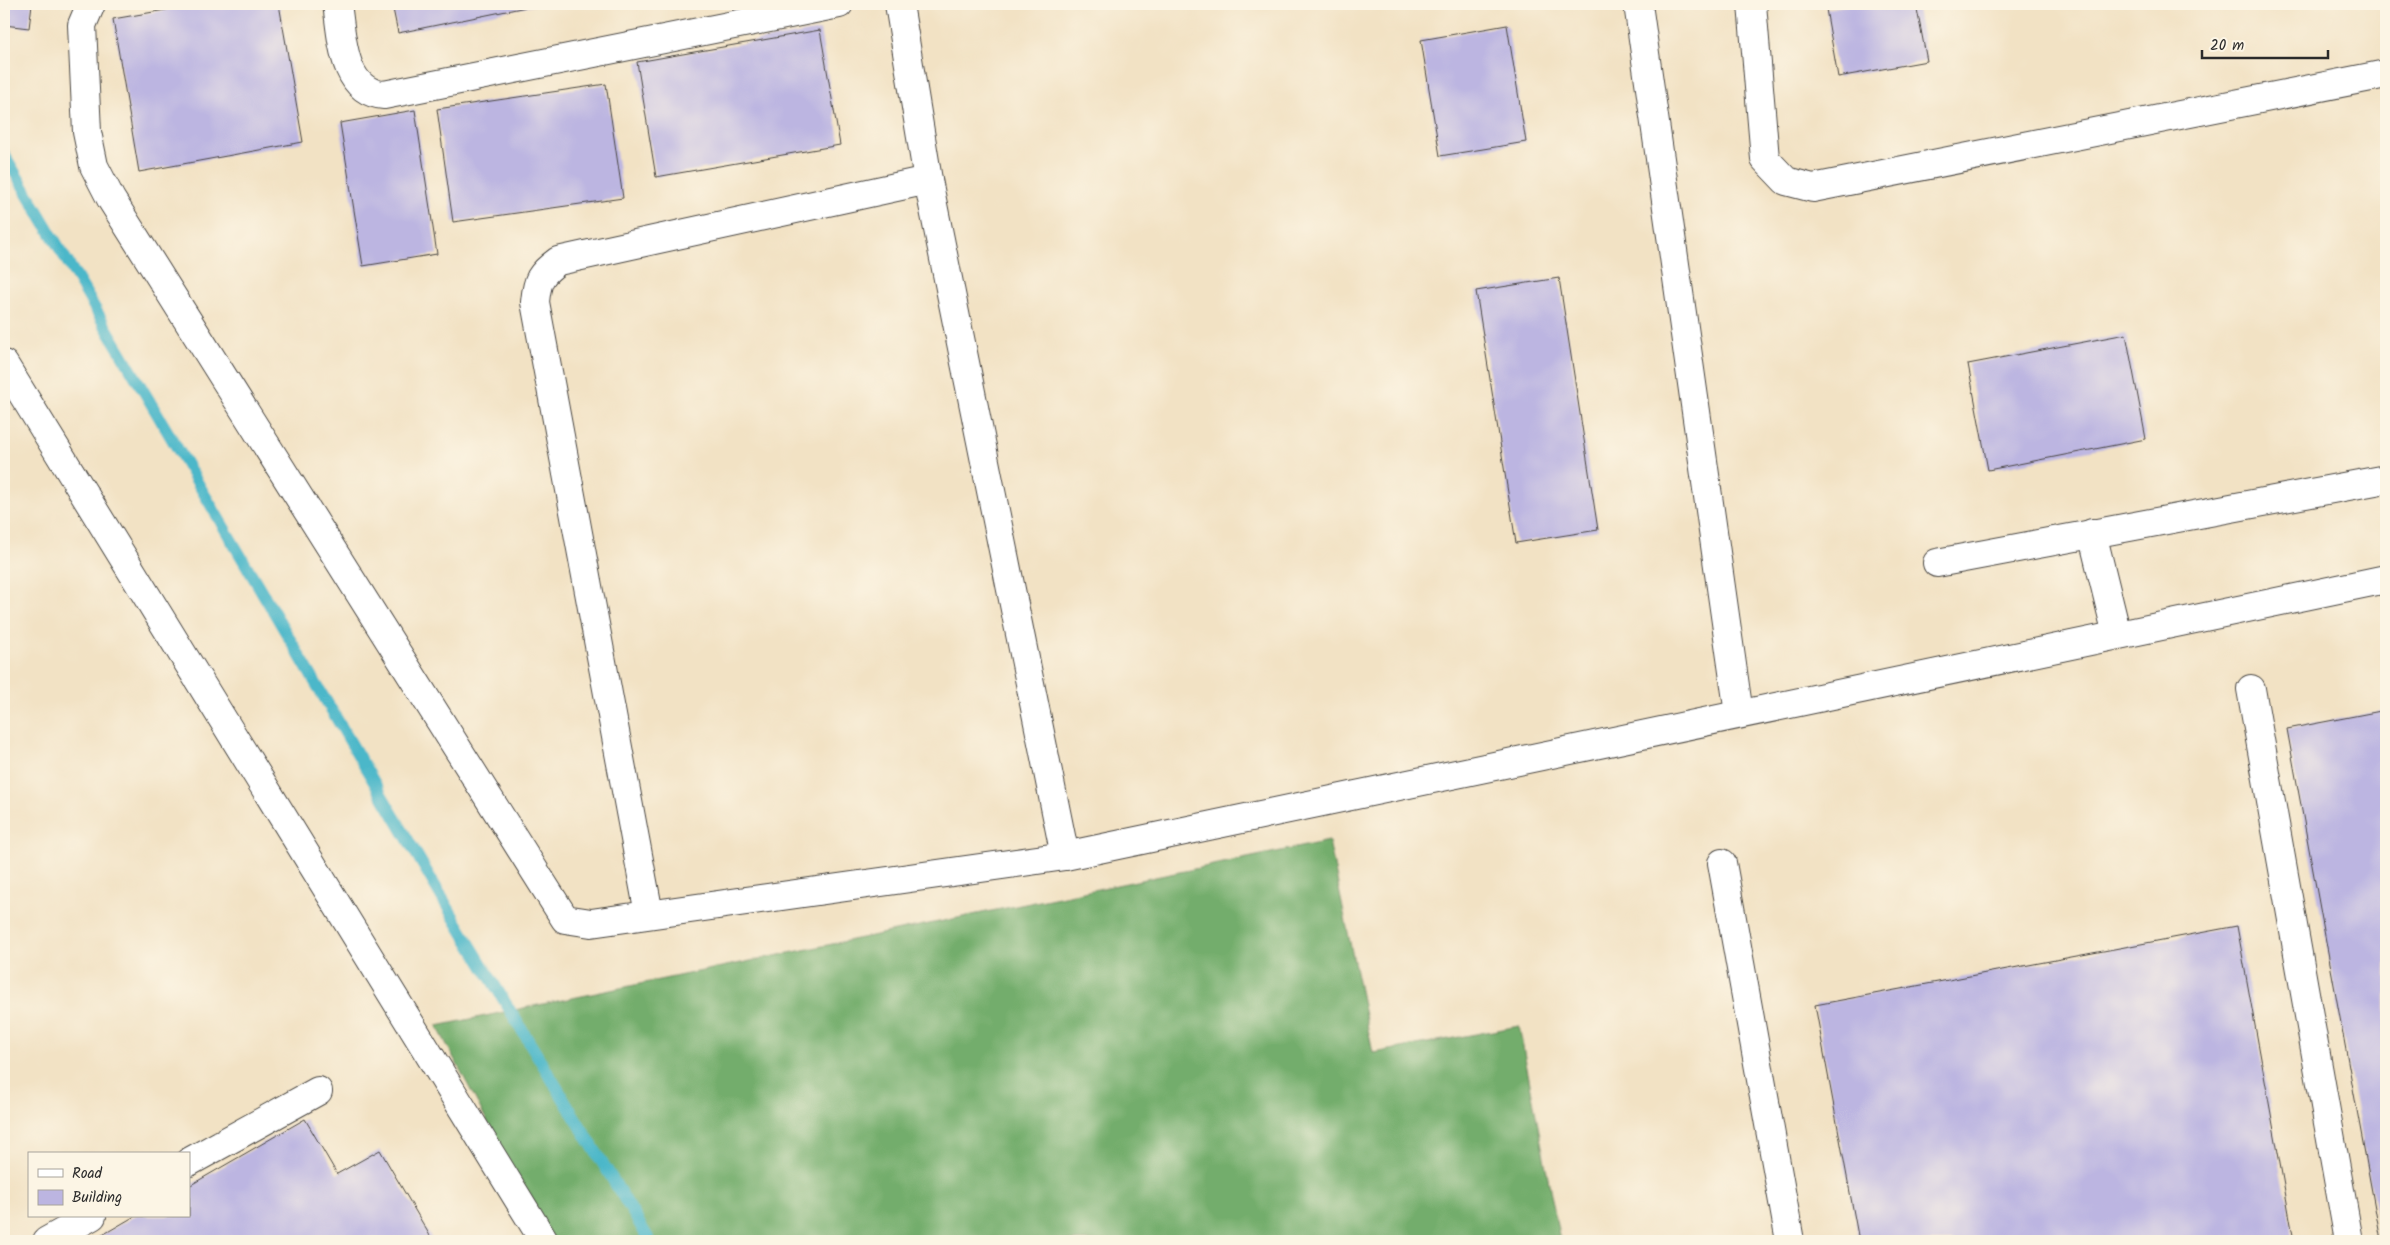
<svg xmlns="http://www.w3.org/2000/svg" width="2390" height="1245" viewBox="0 0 2390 1245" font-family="Kalam,sans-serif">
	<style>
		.forest { fill: #73ad6c; stroke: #4f6c4c }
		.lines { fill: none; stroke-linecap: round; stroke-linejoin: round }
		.stream { stroke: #4cb7c9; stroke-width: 12 }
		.building { fill: #bcb5e1 }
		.minor-casing { stroke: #494642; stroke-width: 30 }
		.minor { stroke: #fff; stroke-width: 28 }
	</style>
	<rect width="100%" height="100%" fill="#fcf5e5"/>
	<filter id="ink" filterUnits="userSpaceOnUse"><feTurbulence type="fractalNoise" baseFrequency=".02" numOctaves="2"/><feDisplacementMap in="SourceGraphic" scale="10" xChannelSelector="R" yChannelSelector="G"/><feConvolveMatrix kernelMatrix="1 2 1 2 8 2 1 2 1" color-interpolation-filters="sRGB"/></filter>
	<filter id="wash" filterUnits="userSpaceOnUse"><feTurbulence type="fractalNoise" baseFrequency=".0096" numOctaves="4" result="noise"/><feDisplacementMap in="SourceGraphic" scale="20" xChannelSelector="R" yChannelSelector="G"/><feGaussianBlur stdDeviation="1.12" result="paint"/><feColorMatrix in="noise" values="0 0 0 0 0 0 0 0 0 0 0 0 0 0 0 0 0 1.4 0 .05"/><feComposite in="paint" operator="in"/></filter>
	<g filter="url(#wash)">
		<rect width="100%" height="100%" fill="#f2e2c4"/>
		<path class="forest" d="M1329,841L1373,1053L1519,1026L1560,1241H550L437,1026Z"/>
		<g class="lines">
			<path class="stream" d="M4,154L457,923L650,1241"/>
		</g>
		<g id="blocks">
			<g class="building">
				<path d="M4,4H32L29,28L4,25Z"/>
				<path d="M200,4H279L303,142L139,172L113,19Z"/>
				<path d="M392,4H536V5L398,33Z"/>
				<path d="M1854,4H1916L1927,61L1838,77L1826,9Z"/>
				<path d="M1507,25L1526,142L1440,156L1421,40Z"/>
				<path d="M820,30L840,145L656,177L637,62Z"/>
				<path d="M606,84L623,198L453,222L437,109Z"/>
				<path d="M415,110L437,254L363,266L340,123Z"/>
				<path d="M1559,278L1598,530L1516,543L1476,291Z"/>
				<path d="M2126,334L2146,439L1988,470L1968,364Z"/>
				<path d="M2386,710V1241H2381L2287,729Z"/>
				<path d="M2237,926L2294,1241H1859L1815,1005Z"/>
				<path d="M305,1119L337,1174L380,1150L433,1241H92L135,1216H189V1186Z"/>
			</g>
		</g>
	</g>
	<g filter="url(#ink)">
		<use href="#blocks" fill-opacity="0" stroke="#494642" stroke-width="1"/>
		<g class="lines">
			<defs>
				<g id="minor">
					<path d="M91,4L82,25L87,132L94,166L111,199L565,919L591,923L1065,856L2386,579"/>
					<path d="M337,4C342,35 342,92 384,95L839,4"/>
					<path d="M899,4L928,180L1065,856"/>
					<path d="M1638,4L1739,714"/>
					<path d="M1752,4L1765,159L1786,181L1813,188L2386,74"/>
					<path d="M4,364L544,1241"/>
					<path d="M2092,533L2117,635"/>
					<path d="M1937,563L2386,479"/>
					<path d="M2251,689L2349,1241"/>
					<path d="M1722,863L1790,1241"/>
					<path d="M649,914L535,302C537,280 540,274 558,261L928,180"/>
					<path d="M189,1162L318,1091"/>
					<path d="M47,1241L92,1216"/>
				</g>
			</defs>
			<use href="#minor" class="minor-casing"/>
			<use href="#minor" class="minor"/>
		</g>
	</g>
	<rect width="2390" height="1245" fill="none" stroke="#fcf5e5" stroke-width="20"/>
	<rect x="28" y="1152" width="162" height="65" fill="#fcf5e5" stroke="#a8a49b"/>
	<rect x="38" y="1169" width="25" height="8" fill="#ffffff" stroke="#a8a49b"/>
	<text x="72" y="1178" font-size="15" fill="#2b2b2b">Road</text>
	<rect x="38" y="1190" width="25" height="15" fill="#bcb5e1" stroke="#a8a49b"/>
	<text x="72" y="1202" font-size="15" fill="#2b2b2b">Building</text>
	<path d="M2202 50v8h126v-8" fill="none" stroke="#2b2b2b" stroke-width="2.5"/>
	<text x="2210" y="50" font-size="15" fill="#2b2b2b" stroke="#fcf5e5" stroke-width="4" paint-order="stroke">20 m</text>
</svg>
